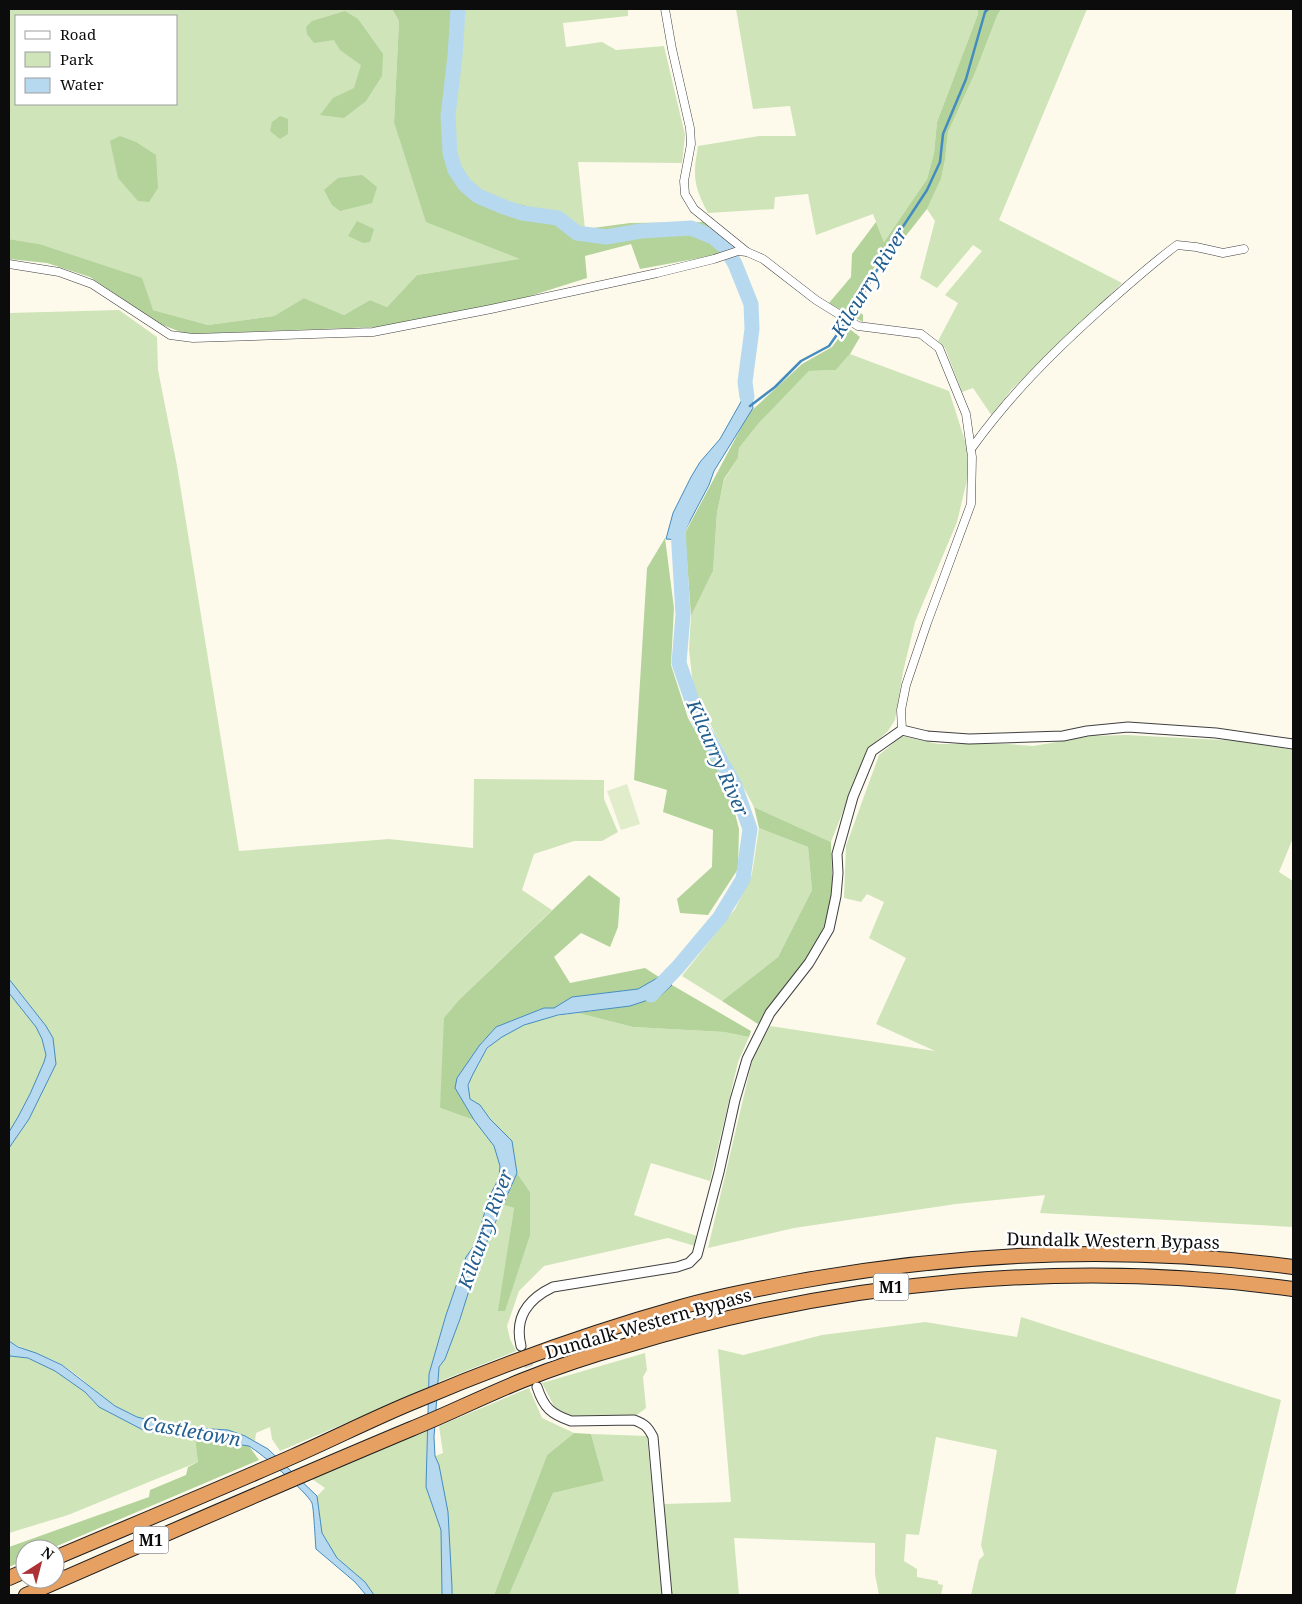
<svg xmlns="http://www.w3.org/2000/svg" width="1302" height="1604" viewBox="0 0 1302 1604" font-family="'Noto Serif',serif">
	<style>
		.green { fill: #cfe4b9; fill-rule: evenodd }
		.forest { fill: #b3d39a }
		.pitch { fill: #e0ecca }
		.water { fill: #b6d9ef; stroke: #448cbf }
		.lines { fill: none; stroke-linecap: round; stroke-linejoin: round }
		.stream { stroke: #448cbf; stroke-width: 2.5 }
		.river { stroke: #b6d9ef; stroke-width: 15 }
		.tertiary-tunnel { stroke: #d9d6ca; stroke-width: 9; stroke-dasharray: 9 4.5; stroke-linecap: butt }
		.minor-casing { stroke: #3f3f3f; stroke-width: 9 }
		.tertiary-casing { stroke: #3f3f3f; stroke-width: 11 }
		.motorway-casing { stroke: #1d1d1d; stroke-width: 16 }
		.minor { stroke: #fff; stroke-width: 8 }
		.tertiary { stroke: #fff; stroke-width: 9 }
		.motorway { stroke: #e6a061; stroke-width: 14 }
		.labels { text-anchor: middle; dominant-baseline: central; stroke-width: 5; stroke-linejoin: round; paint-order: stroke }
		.shield { fill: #fff; stroke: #555; stroke-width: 1 }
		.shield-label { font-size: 16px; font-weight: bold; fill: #0c0c0c }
		.street-label { font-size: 18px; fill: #0c0c0c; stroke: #fff }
		.water-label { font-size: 19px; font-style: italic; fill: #225e90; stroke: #fff }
	</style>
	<rect width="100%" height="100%" fill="#fdfaec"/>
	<g class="green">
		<path d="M9,9H392L399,21L394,122L522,259L417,275L387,307L370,300L344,315L304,298L274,316L208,325L153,310L39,244L9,239ZM16,16H176V104H16Z"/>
		<path d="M463,9H628V16L563,23L566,47L602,42L616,50L664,46L685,135L682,163L578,162L585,229L563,214L486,196L466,179L455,152L454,116L463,34Z"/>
		<path d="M736,9H978V14L937,122L934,153L927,179L884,242L873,214L816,235L808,194L775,197L774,209L708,213C693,185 693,176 698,146L759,136H796L790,106L753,109Z"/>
		<path d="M1001,9H1087L999,220L1122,283L1011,390L992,416L973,388L962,392L945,348L938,341L958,303L945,295L982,251L973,245L937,288L920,278L935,221L927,209L941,179L945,160L948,132L975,73L997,16Z"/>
		<path d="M119,310L157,337L158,370L177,466L239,851L389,839L473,848L474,779L604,780V799L618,832L602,841H574L534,854L522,890L552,910L461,998L440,1108L474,1120L494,1146L500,1166L499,1178L489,1197L476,1243L466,1257L446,1315L429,1374L428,1388L280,1451L272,1439L270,1427L256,1433L255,1441C228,1426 205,1432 177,1427C164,1425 148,1422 136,1417C107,1405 87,1380 61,1364C44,1355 25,1351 9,1341V1148L29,1119L56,1064L53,1038L46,1026L9,979V313Z"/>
		<path d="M850,354L949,391L967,447V480L957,522L915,622L903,672L895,720L888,731L867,750L831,842L754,807L716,736L693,685L689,650L691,616L713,571L717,513L724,480L738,458L739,448L759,423L809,371L836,370Z"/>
		<path d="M1126,735L1242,741L1293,750V838L1279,872L1293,881V1227L1040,1213L1045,1195L956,1204L794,1228L708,1248L753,1057L770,1026L935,1051L876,1024L906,958L869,938L884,902L867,894L861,902L844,898L846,846L879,755L902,736L938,744H1007L1033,746L1092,736Z"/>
		<path d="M759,828L808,847L812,890L778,957L722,1001L682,976L735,909L752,874Z"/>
		<path d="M9,993L36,1027L42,1039L46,1055L45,1062L30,1094L18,1117L9,1132Z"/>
		<path d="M578,1013L633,1027L724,1032L749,1037L738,1062L710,1181L651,1163L634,1215L697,1236L695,1246L668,1238L544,1266L519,1291L507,1326L510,1339L516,1351L438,1382L439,1367L445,1359L460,1319L478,1262L504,1205L514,1208L499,1311L530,1192L517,1173L512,1141L490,1119L480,1105L470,1099C467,1081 470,1079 479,1064C482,1058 485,1051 489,1047C512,1025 547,1016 578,1013Z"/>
		<path d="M1021,1317L1281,1400L1235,1595H971L979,1560L984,1555L981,1545L997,1450L936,1437L919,1535L906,1534L904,1561L917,1569V1577L938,1581V1584L943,1585L941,1595H879L875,1574V1543L734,1538L739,1595H672L664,1504L731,1502L718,1349L743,1355L822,1335L925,1322L1017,1337Z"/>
		<path d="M645,1353L647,1370L643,1377L646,1408L634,1417L571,1416L555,1408L542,1383Z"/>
		<path d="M9,1354L11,1356L28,1358L55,1371L85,1392L99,1407L145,1431L195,1439L198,1462L68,1515L9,1533Z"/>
		<path d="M529,1388L542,1418L574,1433L547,1455L494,1595H452L448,1512L435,1456L443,1453L439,1426Z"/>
		<path d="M427,1430L426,1487L441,1530L442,1595H374L365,1582L337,1558L322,1533L317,1496L325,1488L312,1479Z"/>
		<path d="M591,1434L647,1436L662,1595H509L553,1493L604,1481Z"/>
	</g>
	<g class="forest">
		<path d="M392,9H463V34L454,116L455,152L466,179L486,196L563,214L585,229L630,223L703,222L735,247L716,255L640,269L631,244L585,256L587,278L508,303L378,327L186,334L160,324L90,277L47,263L9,259V239L39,244L142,278L153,310L208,325L274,316L304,298L344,315L370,300L387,307L417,275L520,259L426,222L394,122L399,21Z"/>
		<path d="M978,9H1001L997,16L975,73L948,132L945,160L941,179L927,209L886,261L877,263L852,304L863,315V322L829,303L851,277L852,254L876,222L884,242L927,179L934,153L937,122L978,14Z"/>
		<path d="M345,11L358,19L383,54L382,76L366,101L344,118L320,115L333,98L354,88L361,65L340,50L334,40L314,43L307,34L306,27L312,21Z"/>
		<path d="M280,116L288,119V134L280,139L270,131L272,122Z"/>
		<path d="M120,136L136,142L156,155L158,188L149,202L138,201L118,178L110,141Z"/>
		<path d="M362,175L377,187L372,203L340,211L332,205L324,190L338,178Z"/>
		<path d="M357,221L374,229L370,242L363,243L348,236Z"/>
		<path d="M847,327L860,337L850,354L836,370L809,371L759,423L739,448L738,458L724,479L717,513L713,571L691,616L685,533L749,413L802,364L832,347Z"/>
		<path d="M665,538L674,608L671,665L688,718L729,790L739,829L738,869L708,915L680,913L677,899L712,867L713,830L663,812L667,790L634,780L647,568Z"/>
		<path d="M754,807L831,842C831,862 834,883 831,903C826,942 781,993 758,1024L722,1001L778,957L812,890L808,847L759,828Z"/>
		<path d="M589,875L620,898L618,927L610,947L581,933L554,957L570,983L645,968L659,977L638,989L572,997L554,1008H544L496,1027L479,1046L457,1078L455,1088L474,1120L440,1108L444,1018L461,998Z"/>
		<path d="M672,985L751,1031L749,1037L724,1032L633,1027L578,1013L630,1006L660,996Z"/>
		<path d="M517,1173L530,1192V1235L505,1311H498L514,1208L504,1205Z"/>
		<path d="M574,1433L591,1434L604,1481L553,1493L509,1595H494L547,1455Z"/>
		<path d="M195,1439L249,1446L259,1460L50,1549H25V1560L9,1567V1547L149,1497L150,1490L186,1475L188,1467L198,1462Z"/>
	</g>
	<path class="pitch" d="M627,784L640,824L621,830L607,791Z"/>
	<g class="water">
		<path d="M742,376L749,377L753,408L714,471L709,485L680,540L666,539L673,513L691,477L700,462L720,439L742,400Z"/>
		<path d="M659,977L672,985L660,996L630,1006L558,1015L524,1025L502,1037L487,1048L473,1074L468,1085L470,1099L480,1105L490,1119L512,1141L517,1173L478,1262L460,1319L445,1359L439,1367L434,1437L435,1456L439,1465L448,1512L452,1587V1595H442L441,1530L426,1487L429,1374L446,1315L466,1257L476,1243L489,1197L499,1178L500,1166L494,1146L474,1120L455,1088L457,1078L479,1046L496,1027L544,1008H554L572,997L638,989Z"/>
		<path d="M9,979L46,1026L53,1038L56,1064L29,1119L9,1148V1132L18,1117L30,1094L44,1062L46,1055L42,1039L36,1027L9,993Z"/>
		<path d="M9,1341L18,1347L36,1353L62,1365L115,1406L137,1417L177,1427L228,1430L245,1436L268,1449L317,1496L322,1533L337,1558L365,1582L374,1595H366L355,1582L316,1549C315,1540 314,1510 312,1503C306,1491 262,1454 249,1446L145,1431L99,1407L85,1392L55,1371L28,1358L10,1356L9,1354Z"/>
	</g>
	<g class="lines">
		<path class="stream" d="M750,406L775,387L801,361L829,346L850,316L902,228L927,190L940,162L943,134L966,79L985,12L988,9"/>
		<g class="river">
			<path d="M458,9L455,56L448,116L450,153L455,170L465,185L478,196L504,207L522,213L558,218L577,233L606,237L641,231L691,228L713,237L725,247L735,264L751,304L752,329L745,382L747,397"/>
			<path d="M651,995L678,967L720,917L743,879L750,829L735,786L699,721L679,663L683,615L678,529L682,520"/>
		</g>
		<path class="tertiary-tunnel" d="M521,1346L537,1387"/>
		<defs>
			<g id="minor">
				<path d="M665,9L672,49L690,128L691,144L684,181L685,194L694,209L747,252"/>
				<path d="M9,264L59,272L92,284L170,335L193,338L373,332L491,309L657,273L714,259L738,251L747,252L763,259L816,300L858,326L921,334L939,348L966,414L972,457L971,504L927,623L906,685L901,710L902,730"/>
				<path d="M971,449C1010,395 1052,353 1101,309C1126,287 1150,265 1177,245L1196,247L1223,253L1244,249"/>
			</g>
			<g id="tertiary">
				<path d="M521,1346C514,1317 528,1299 553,1287L677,1267L689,1263L697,1255L719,1172L735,1100L747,1059L770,1013L809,963L829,929L836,896L838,873L837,854L853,797L872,751L902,730L927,736L969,739L1063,736L1087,731L1128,727L1216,733L1293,744"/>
				<path d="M537,1387C544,1408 551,1414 571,1421L634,1420C645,1424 648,1427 653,1437L667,1595"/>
			</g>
			<g id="motorway">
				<path d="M55,1558C135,1524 215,1491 294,1456C335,1438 376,1417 418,1400C503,1364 592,1332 681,1307C719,1296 757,1289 795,1282C959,1252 1128,1245 1293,1267"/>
				<path d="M9,1578L25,1571"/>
				<path d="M26,1595C154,1539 282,1483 411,1429C448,1414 484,1396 521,1381C556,1367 592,1355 628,1345C844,1280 1070,1259 1293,1289"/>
			</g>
		</defs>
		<use href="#minor" class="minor-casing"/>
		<use href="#tertiary" class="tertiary-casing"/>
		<use href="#motorway" class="motorway-casing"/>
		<use href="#minor" class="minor"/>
		<use href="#tertiary" class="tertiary"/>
		<use href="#motorway" class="motorway"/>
	</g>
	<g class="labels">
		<g class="shield">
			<rect x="873.5" y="1273.5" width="35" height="27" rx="4"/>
			<rect x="133.5" y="1526.5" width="35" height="27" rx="4"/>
		</g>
		<g class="shield-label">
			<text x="891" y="1287">M1</text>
			<text x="151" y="1540">M1</text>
		</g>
		<g class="street-label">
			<text transform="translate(1113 1240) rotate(1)">Dundalk Western Bypass</text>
			<text transform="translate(648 1323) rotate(-16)">Dundalk Western Bypass</text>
		</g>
		<g class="water-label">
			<text transform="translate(869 282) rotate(-58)">Kilcurry River</text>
			<text transform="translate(718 758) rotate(66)">Kilcurry River</text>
			<text transform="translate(485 1229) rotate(-70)">Kilcurry River</text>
			<text transform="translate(192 1431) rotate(10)">Castletown</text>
		</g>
	</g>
	<rect width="1302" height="1604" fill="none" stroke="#0c0c0c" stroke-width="20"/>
	<rect x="15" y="15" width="162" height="90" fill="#ffffff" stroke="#9e9e9e"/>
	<rect x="25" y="31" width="25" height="8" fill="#ffffff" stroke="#9e9e9e"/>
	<text x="60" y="40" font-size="15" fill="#0c0c0c">Road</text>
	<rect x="25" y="52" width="25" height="15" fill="#cfe4b9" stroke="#9e9e9e"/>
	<text x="60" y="65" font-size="15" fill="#0c0c0c">Park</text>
	<rect x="25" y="78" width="25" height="15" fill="#b6d9ef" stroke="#9e9e9e"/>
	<text x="60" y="90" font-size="15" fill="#0c0c0c">Water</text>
	<g transform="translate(40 1564) rotate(36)"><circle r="24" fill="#ffffff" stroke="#9e9e9e"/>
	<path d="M0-4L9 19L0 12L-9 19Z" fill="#ad3236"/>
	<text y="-8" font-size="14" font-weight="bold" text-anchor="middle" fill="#0c0c0c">N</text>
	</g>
</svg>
